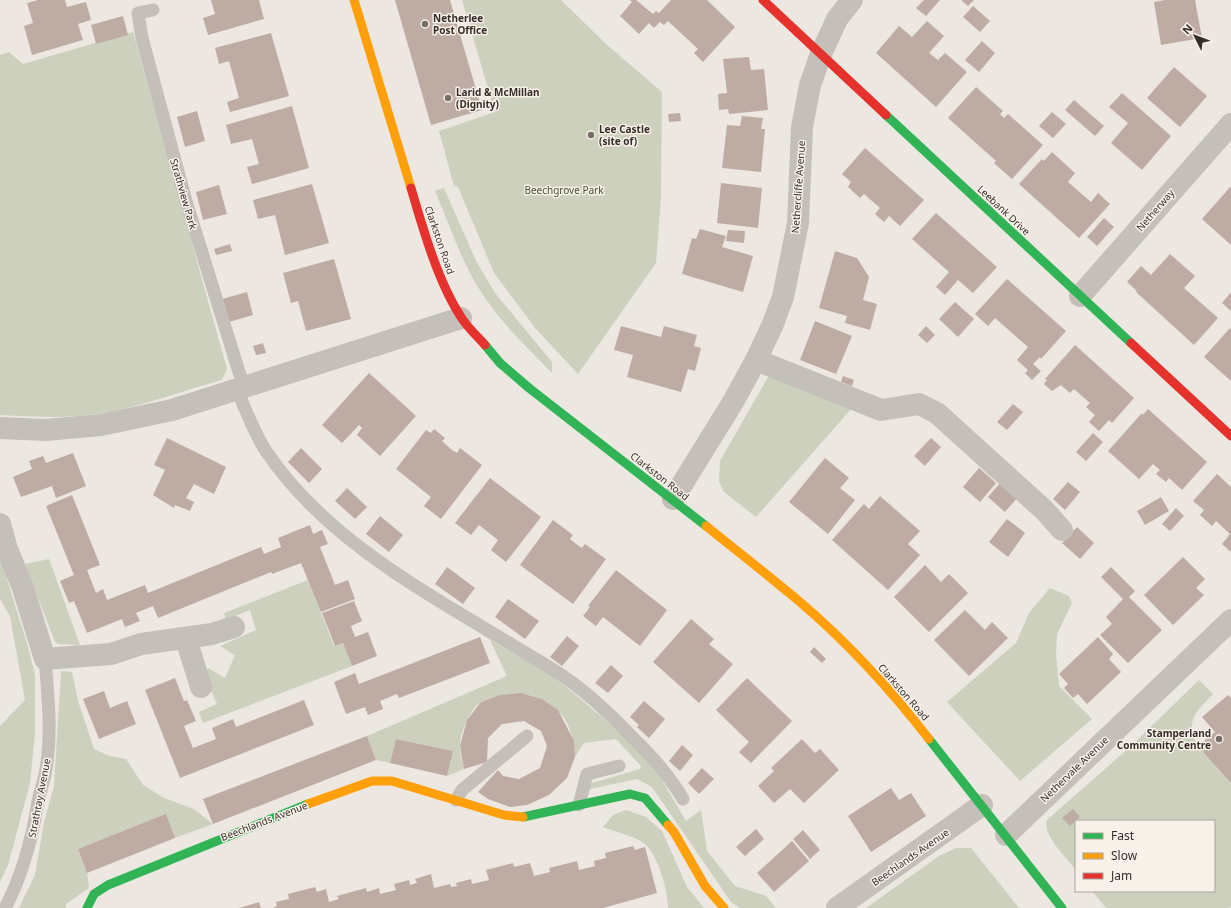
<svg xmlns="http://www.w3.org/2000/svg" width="1231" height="908" viewBox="0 0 1231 908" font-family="'Noto Sans',sans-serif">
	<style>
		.green { fill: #cdd0bc }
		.building { fill: #beaca4 }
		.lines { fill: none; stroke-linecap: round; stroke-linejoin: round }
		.lane { stroke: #c5bfba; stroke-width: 13 }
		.street { stroke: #c5bfba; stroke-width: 22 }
		.fast { stroke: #30b455; stroke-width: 9 }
		.slow { stroke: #ff9f0a; stroke-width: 9 }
		.jam { stroke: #e5322d; stroke-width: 9 }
		.poi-dot { fill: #756e69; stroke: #f8f1e9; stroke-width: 1.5 }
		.labels { text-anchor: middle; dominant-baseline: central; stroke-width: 3; stroke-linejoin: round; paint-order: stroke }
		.poi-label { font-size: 10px; font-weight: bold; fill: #352d29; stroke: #f8f1e9; text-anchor: start }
		.street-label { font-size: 10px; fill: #352d29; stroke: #f8f1e9 }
		.park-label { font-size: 10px; fill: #45522f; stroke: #f8f1e9 }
	</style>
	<rect width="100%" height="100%" fill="#ece7e1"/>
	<g class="green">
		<path d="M462,0H561L606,44L662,92L661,198L656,263L578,374L536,329L494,273L458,187L454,186L439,131L495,112Z"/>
		<path d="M133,32L227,369L222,380C185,390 148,404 110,412C74,419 36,417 0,415V55L9,52L23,64Z"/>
		<path d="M444,188L476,261L495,293L552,362V373C530,350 506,328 488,302C464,270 451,228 435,191Z"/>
		<path d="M771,372L852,408L756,517L724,492L719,481L720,461Z"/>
		<path d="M0,557L26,640L35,674V733L30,783L8,865L0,882V726L25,700L10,616L0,599Z"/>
		<path d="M49,559L80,645L59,644L55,642L25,564Z"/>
		<path d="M308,580L334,646L343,643L352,666L203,723L199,712L217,704L205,677L208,668L225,678L235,655L220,646L256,630L250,610L226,620L224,613Z"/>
		<path d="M1050,588L1069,596L1072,603L1057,634L1056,654L1059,686L1092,719L1020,781L947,702L1016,643L1029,613Z"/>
		<path d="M490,640L552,675L609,723L652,763L686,821L701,810L707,851L735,886L766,896L776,908H740L731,902L652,787L637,779L590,789L589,784L640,769L641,766L616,739L584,743L575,757C574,741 570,721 557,710C539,693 515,690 492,698C489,699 484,700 481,702C469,711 461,731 460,745C459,752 463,762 464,769L447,776L453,751L396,739L390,763L376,760L367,736L507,676Z"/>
		<path d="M61,671L72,672L78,701L94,749L110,756L126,759L143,785L164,798L194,809L213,824L175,838L166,815L78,849L87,873L89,888L66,904V908H19L35,875L44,822L54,786Z"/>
		<path d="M1199,680L1213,694C1204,704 1191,714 1192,728L1188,732L1231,783V907L1229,908H1106L1092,891H1214V821H1076V870C1067,858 1042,835 1047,820L1130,747Z"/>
		<path d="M626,810L646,817L662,831L687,887L704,908H668C668,890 657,850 641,841C630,835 615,832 603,827L613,815Z"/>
		<path d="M956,848H971L1019,908H866L939,856Z"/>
	</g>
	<g class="building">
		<path d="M38,0H65L67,7L86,2L91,20L78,24L83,40L32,55L24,26L33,23L27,3Z"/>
		<path d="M211,0H259L264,19L208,35L203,18L215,14Z"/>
		<path d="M395,0H450L482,110L431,125Z"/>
		<path d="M630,0H636L653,14L656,11L659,13L671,0H707L735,27L703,62L694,53L698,49L668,21L664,25L660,22L654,28L649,23L639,34L620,16L632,2Z"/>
		<path d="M924,0H940L926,16L916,8Z"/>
		<path d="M961,0H974L968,6Z"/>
		<path d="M1165,0H1195L1202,38L1161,45L1154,2Z"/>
		<path d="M973,6L990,21L980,32L963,17Z"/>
		<path d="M123,16L128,35L96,44L91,25Z"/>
		<path d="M927,21L944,36L929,53L938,60L945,53L967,72L936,107L876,53L899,26L912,37Z"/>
		<path d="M271,33L289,96L230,112L227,102L239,98L229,61L219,64L215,48Z"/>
		<path d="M982,41L995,53L979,72L965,60Z"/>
		<path d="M749,57L751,70L764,69L768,110L729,114L728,109L719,110L718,94L727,93L723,59Z"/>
		<path d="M1174,67L1207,96L1180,127L1147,98Z"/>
		<path d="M976,87L1003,111L1000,114L1004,118L1008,114L1043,145L1012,179L994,163L996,161L948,118Z"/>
		<path d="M1122,93L1171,136L1142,170L1111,143L1128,123L1109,107Z"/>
		<path d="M1074,100L1104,126L1095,136L1065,110Z"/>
		<path d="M292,106L309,168L252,184L247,167L259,164L252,139L231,144L226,125Z"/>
		<path d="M197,111L205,141L185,147L177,117Z"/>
		<path d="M1052,112L1066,124L1053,138L1039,126Z"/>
		<path d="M680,113L681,121L669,122L668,114Z"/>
		<path d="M742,116L763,118L761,129H765L761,172L722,168L727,125L740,126Z"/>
		<path d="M865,148L924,200L900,226L889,216L884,222L875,214L880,208L864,194L860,198L848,187L851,182L842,174Z"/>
		<path d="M1052,152L1075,173L1068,182L1091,202L1098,193L1110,204L1079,238L1019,184L1042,159L1044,161Z"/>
		<path d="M721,183L762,188L758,228L717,223Z"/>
		<path d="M312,184L329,243L285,255L275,215L258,219L253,200Z"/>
		<path d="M219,185L227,214L203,220L196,192Z"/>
		<path d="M1231,186V245L1202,219Z"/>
		<path d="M936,213L997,267L973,293L958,280L945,295L936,287L949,272L912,239Z"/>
		<path d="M1104,218L1114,227L1097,246L1087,237Z"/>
		<path d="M700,229L726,236L722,247L753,256L743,292L682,274L692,238L696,239Z"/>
		<path d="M728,230L745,231L744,243L726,241Z"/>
		<path d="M230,244L232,251L216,255L214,249Z"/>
		<path d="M835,251L857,258L869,277L863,300L877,304L870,330L845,323L847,316L819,308Z"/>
		<path d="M1170,254L1195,276L1184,288L1218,318L1194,345L1136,292L1137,291L1127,282L1141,266L1151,275Z"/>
		<path d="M334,259L351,319L306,331L298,301L291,303L283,273Z"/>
		<path d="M1007,279L1066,331L1041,359L1040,357L1033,364L1041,371L1032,380L1025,373L1028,370L1017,360L1028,347L995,318L988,326L975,314Z"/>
		<path d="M247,292L253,315L229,322L222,299Z"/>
		<path d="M1231,292V311L1222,303Z"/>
		<path d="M955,302L974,319L958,337L939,319Z"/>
		<path d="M815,321L852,336L836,374L800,360Z"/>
		<path d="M621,326L661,337L664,326L697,335L694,346L701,348L695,371L688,369L681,392L627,377L633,355L614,350Z"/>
		<path d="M926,326L935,335L927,343L918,335Z"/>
		<path d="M1230,328L1231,329V381L1204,357Z"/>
		<path d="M263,343L266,353L256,355L253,346Z"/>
		<path d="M1075,345L1134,398L1112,423L1109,420L1099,431L1089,422L1095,415L1086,407L1090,403L1074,389L1070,393L1061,385L1052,391L1044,384L1047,380L1045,379Z"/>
		<path d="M369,373L416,416L380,456L357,435L362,428L359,425L342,443L322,425Z"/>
		<path d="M843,376L854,380L852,386L841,382Z"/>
		<path d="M1013,404L1023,412L1007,430L997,422Z"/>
		<path d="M1148,409L1207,462L1182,490L1169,478L1166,482L1156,474L1160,470L1153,464L1139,479L1108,451L1142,413L1143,415Z"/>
		<path d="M434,429L445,438L442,441L452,450L457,453L460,448L482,465L441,519L424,506L431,497L396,469L426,430L431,433Z"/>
		<path d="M1093,433L1103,442L1086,461L1076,452Z"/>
		<path d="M167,438L226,467L214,494L194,484L186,498L194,502L190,511L175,505L174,508L153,495L165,470L154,465Z"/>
		<path d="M931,438L941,447L925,466L914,456Z"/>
		<path d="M301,448L322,469L309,483L288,462Z"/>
		<path d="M73,453L86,486L56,498L52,486L21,497L13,477L32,469L29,461L43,456L46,463Z"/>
		<path d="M825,458L849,478L840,488L855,500L828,534L789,502Z"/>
		<path d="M979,468L996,483L980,502L963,487Z"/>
		<path d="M1217,474L1231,487V552L1222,544L1230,534L1216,521L1212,526L1200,515L1204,510L1193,501Z"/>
		<path d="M490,478L541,517L506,562L491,550L498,540L479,525L471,535L455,523Z"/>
		<path d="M1001,482L1018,497L1005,512L988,497Z"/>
		<path d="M1068,482L1080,492L1065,510L1053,499Z"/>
		<path d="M347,488L367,507L355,519L335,501Z"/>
		<path d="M72,495L100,565L87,570L96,593L103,589L107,600L145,585L148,593L261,547L264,554L281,547L278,538L310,525L313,534L322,530L328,544L320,547L335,585L348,580L355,599L321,612L301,563L272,574L271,572L158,618L153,606L136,613L140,621L125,627L122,619L87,633L74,601L69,603L60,581L74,575L46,506Z"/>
		<path d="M880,496L920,531L908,544L920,555L888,590L832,540L864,504L869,509Z"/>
		<path d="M1161,497L1169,511L1145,525L1137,511Z"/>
		<path d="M1176,508L1184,516L1170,531L1162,524Z"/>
		<path d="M380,516L403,535L389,552L366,534Z"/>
		<path d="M1007,519L1025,533L1008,557L989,542Z"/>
		<path d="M553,520L573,535L570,539L576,544L582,548L585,544L606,559L573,604L520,565Z"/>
		<path d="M1077,527L1094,543L1080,559L1062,543Z"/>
		<path d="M1183,557L1205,579L1196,588L1204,595L1173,625L1144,595Z"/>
		<path d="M925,565L941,582L949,574L968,593L929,632L894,597Z"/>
		<path d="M447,567L475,588L463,604L435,584Z"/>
		<path d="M1111,567L1135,591L1129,597L1162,630L1128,663L1100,635L1112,624L1106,617L1123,599L1101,577Z"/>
		<path d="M616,570L667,610L640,646L603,617L596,626L583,616L590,607L588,606Z"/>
		<path d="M508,599L539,621L525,639L495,617Z"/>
		<path d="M354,601L362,621L351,626L355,637L368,632L377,656L352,666L343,643L335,646L322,613Z"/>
		<path d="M965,610L985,630L992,622L1008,638L969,676L934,640Z"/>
		<path d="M691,619L714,639L709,644L733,664L699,703L653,662Z"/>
		<path d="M567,636L579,646L562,666L550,657Z"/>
		<path d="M480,637L490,663L399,698L397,694L380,701L383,709L368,715L365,707L346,714L334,682L355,673L359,684Z"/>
		<path d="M1098,637L1113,654L1109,659L1121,672L1087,704L1078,694L1073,698L1064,688L1068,684L1059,674Z"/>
		<path d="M814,647L826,659L822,663L810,652Z"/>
		<path d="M611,665L623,676L608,693L595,683Z"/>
		<path d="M175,678L184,701L187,700L196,721L184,726L193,748L216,739L212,728L233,719L236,727L304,700L314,725L180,778L145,690Z"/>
		<path d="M747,678L792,721L751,763L739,752L749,742L716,710Z"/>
		<path d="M104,691L110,708L127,701L136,724L99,739L83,699Z"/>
		<path d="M521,693L542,699L558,710L574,741L575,757L567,778L549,795L527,805L510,807L488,799L478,792L498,770L503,776L519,779L540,768L547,746L541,731L524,721L502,724L488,738L487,762L464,769L460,746L467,720L481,702L500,695Z"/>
		<path d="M1228,695L1231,698V783L1198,746L1215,732L1202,717Z"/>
		<path d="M644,701L665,719L649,738L637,727L639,725L630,717Z"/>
		<path d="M367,736L376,760L213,824L203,799Z"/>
		<path d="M396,739L453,751L447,776L390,763Z"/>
		<path d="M802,739L815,753L820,749L839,770L804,803L790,789L774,803L758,786L774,771L771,768Z"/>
		<path d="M682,745L693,755L680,771L669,761Z"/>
		<path d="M702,768L714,779L699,794L688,783Z"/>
		<path d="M891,788L899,800L911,793L926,816L871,852L848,816Z"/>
		<path d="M1073,809L1080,817L1070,826L1062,818Z"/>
		<path d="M166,814L175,838L87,873L78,849Z"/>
		<path d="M756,829L764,839L745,856L736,847Z"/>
		<path d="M803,830L820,850L810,859L793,839Z"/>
		<path d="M792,841L809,861L774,892L757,873Z"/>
		<path d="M633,846L635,850L645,847L657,893L603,908H273L277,906L276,902L289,899L288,894L315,887L317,892L326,889L329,902L339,899L337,896L366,888L367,892L379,888L380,894L396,890L394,884L409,880L410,885L417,883L415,879L431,874L434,888L450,884L451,887L457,886L456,883L471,879L472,884L489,880L486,870L513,863L514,867L530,863L534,876L550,872L549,868L577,861L579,870L595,866L594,861L606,858L605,853Z"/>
		<path d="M259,902L261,908H239Z"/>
	</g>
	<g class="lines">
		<g class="lane">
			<path d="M153,10L138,13L142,38L186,201L244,388"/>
			<path d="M237,390C246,410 254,433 266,451C323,536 419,589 504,640C526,654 550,666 570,681C592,697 613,717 632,737C652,756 669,775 683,799"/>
			<path d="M456,800L462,790L527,736"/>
			<path d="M579,805L587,774L619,766"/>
			<path d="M5,908C22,876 31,843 37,807C39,794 44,782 46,769C52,733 48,695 45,659"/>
		</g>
		<g class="street">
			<path d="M1080,296L1231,124"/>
			<path d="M756,360L881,410L919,404L937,413L1044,510L1062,530"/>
			<path d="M0,428L46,430L101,425L172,410L461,318"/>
			<path d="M673,499L733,402L756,360L773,324L783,297L798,223L802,127L810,85L821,54L837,19L852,0"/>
			<path d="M0,524L7,549L23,588L45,659L111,654L141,644L212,634L234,627"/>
			<path d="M186,639L201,687"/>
			<path d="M1006,835L1231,620"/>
			<path d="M837,908L982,805"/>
		</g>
		<g class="fast">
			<path d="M886,115L1131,343"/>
			<path d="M485,345L500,363L529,388L706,526"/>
			<path d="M929,739L1062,908"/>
			<path d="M523,817L630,794L645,798L668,825"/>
			<path d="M87,908L94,894L108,885L308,804"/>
		</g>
		<g class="slow">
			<path d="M354,0L411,188"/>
			<path d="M706,526C737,551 769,576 800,602C847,642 891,690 929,739"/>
			<path d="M308,804L372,781H392L504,815L523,817"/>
			<path d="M668,825L674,832L705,886L724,908"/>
		</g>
		<g class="jam">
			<path d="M763,0L886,115"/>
			<path d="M411,188C423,229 438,282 461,317C467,327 477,336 485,345"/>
			<path d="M1131,343L1231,436"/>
		</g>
	</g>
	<g class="poi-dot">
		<circle cx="425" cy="24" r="4"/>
		<circle cx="448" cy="98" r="4"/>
		<circle cx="591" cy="135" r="4"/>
		<circle cx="1219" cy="739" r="4"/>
	</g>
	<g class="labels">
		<g class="poi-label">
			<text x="433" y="18">Netherlee<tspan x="433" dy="12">Post Office</tspan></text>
			<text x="456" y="92">Larid &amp; McMillan<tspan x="456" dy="12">(Dignity)</tspan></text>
			<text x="599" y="129">Lee Castle<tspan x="599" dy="12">(site of)</tspan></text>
			<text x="1211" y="733" text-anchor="end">Stamperland<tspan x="1211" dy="12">Community Centre</tspan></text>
		</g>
		<g class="street-label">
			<text transform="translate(798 187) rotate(-86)">Nethercliffe Avenue</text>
			<text transform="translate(184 194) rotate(74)">Strathview Park</text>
			<text transform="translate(1004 210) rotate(43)">Leebank Drive</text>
			<text transform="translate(1155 210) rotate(-49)">Netherway</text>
			<text transform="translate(440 240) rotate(71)">Clarkston Road</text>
			<text transform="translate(660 476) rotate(38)">Clarkston Road</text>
			<text transform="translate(904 692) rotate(49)">Clarkston Road</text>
			<text transform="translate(1074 769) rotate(-44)">Nethervale Avenue</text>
			<text transform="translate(39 798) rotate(-79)">Strathtay Avenue</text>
			<text transform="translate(264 821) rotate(-21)">Beechlands Avenue</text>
			<text transform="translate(910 857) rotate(-35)">Beechlands Avenue</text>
		</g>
		<g class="park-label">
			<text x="564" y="190">Beechgrove Park</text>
		</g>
	</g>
	<rect x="1075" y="820" width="140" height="72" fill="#f8f1e9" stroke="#aaa39c"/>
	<rect x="1083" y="833" width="20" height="6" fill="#30b455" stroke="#aaa39c"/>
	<text x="1111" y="840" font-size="12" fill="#352d29">Fast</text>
	<rect x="1083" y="853" width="20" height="6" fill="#ff9f0a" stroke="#aaa39c"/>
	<text x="1111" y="860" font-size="12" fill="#352d29">Slow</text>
	<rect x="1083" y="873" width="20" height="6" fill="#e5322d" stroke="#aaa39c"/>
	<text x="1111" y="880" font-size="12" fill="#352d29">Jam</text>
	<g transform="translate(1195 36) rotate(312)" stroke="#f8f1e9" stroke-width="3" paint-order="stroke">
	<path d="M0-3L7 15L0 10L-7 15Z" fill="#352d29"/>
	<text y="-6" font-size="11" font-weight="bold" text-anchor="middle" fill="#352d29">N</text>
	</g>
</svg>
